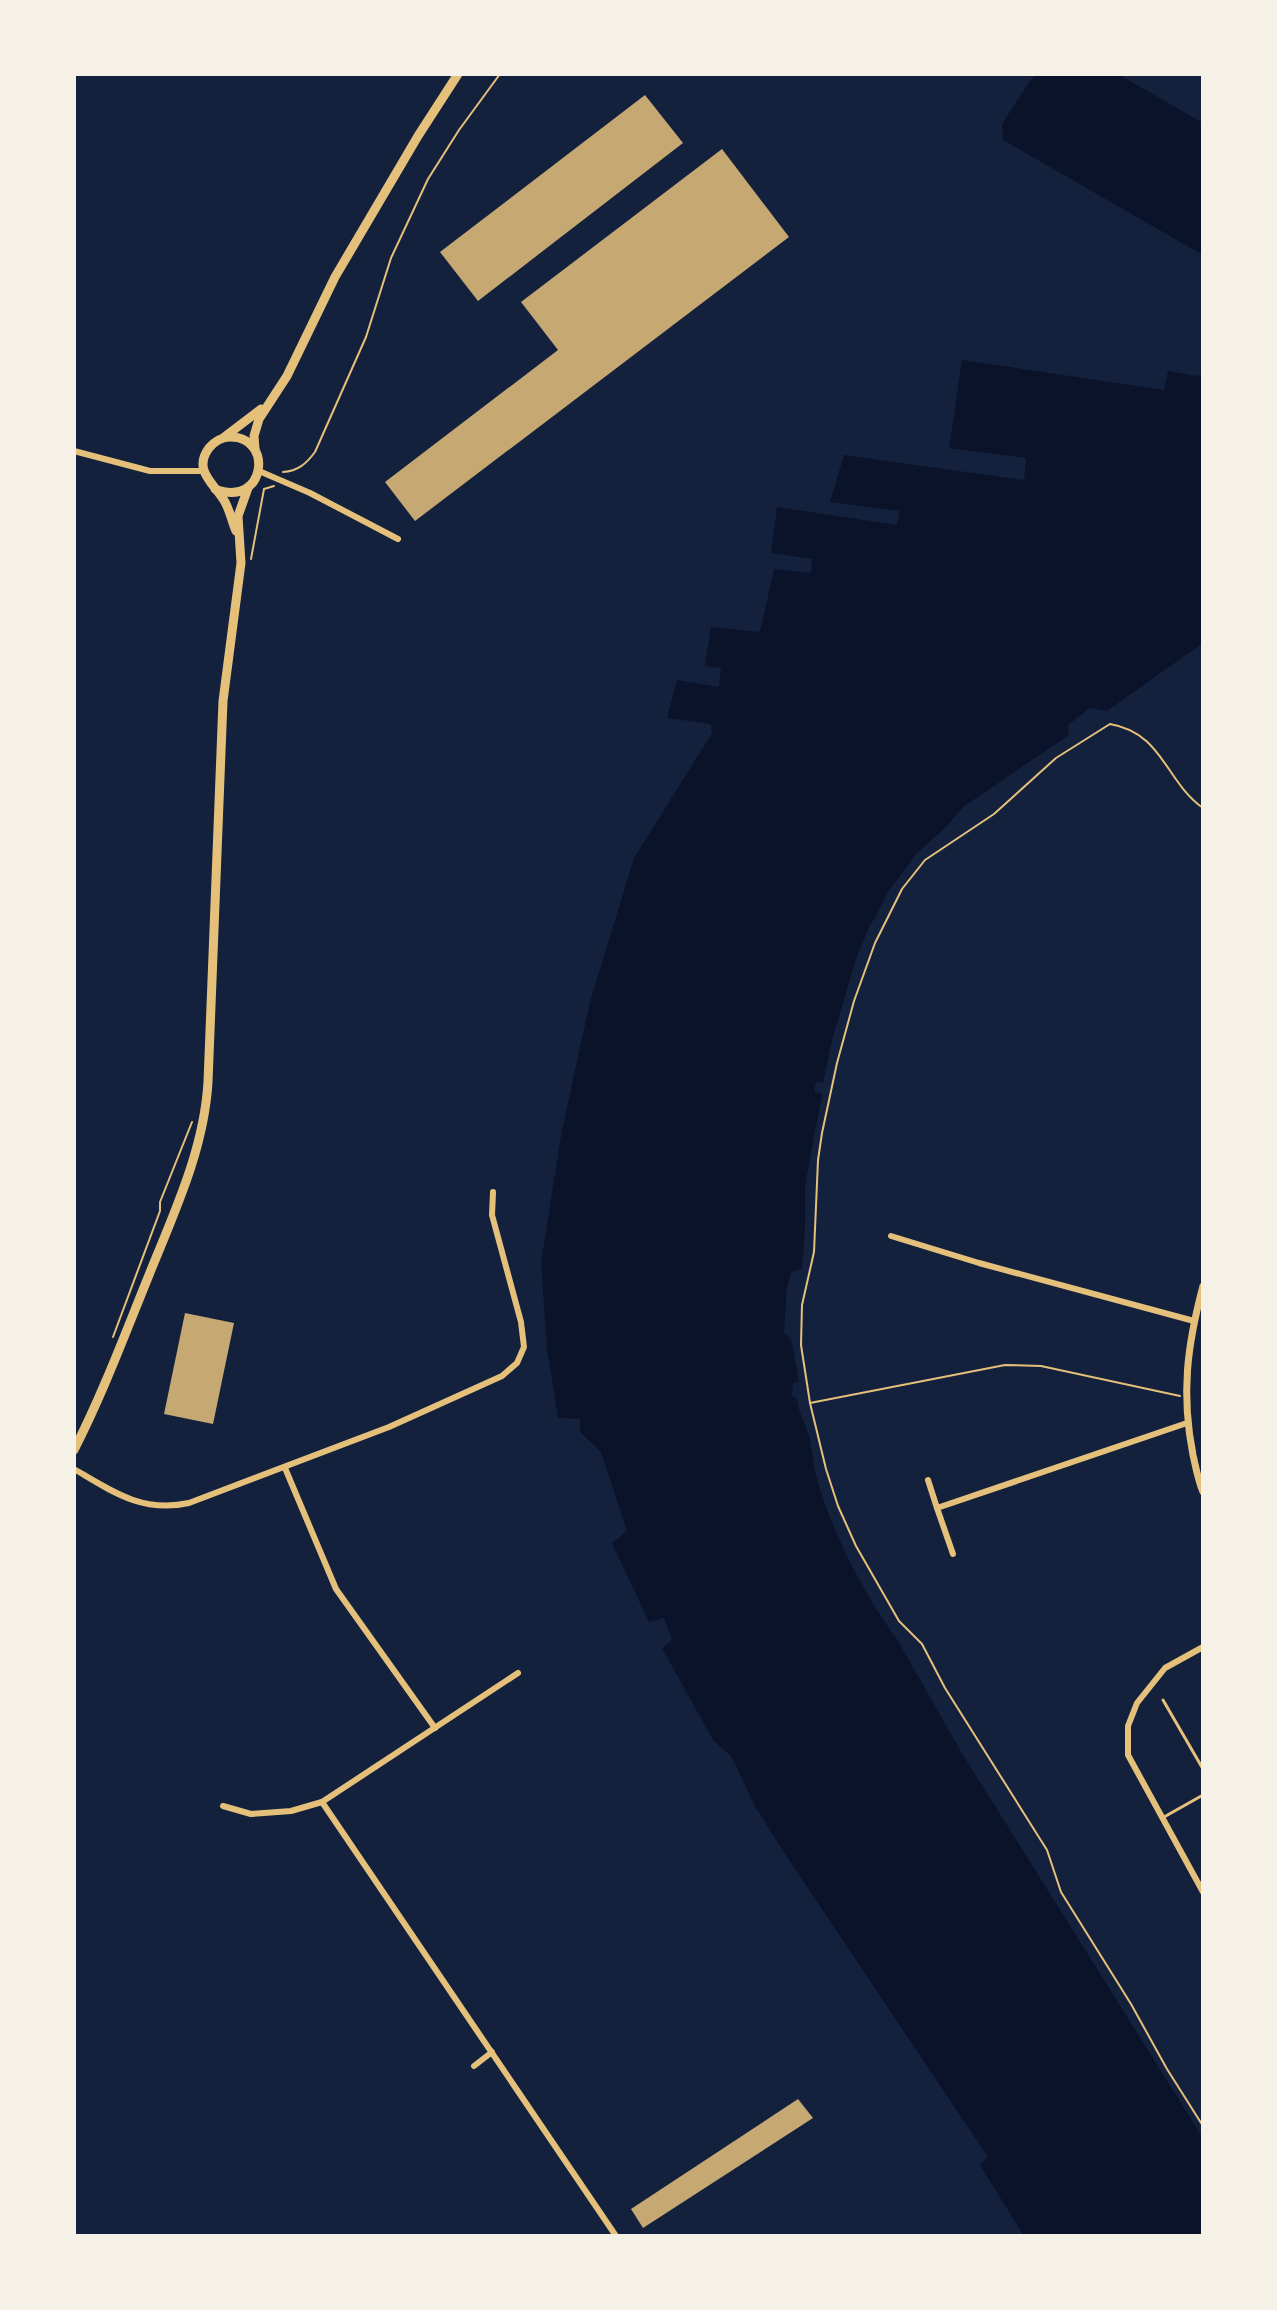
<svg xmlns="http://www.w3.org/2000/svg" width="1277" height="2310" viewBox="0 0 1277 2310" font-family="'Golos Text',sans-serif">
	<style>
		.water { fill: #0b132b }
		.building { fill: #c6a872 }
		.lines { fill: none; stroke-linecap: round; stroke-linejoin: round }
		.path { stroke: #e5c07b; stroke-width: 2 }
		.service { stroke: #e5c07b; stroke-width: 3 }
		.minor { stroke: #e5c07b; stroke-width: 6 }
		.tertiary { stroke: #e5c07b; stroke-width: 7 }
		.primary { stroke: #e5c07b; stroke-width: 9 }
	</style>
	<rect width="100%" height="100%" fill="#14213d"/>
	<g class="water">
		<path d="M1038,74H1118L1203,123V255L1003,140L1002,124L1031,79Z"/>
		<path d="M962,360L1164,390L1168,371L1197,376L1203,373V643L1107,711L1090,708L1068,725L1069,735L963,807L947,826L916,854L888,892L875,918L870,925L857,956L832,1040L823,1083L816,1082L814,1092L822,1094L805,1186V1226L802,1269L791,1272L787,1287L784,1334L791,1338L799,1382L793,1383L792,1396L797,1399C799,1416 807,1425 810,1440C812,1450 813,1461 815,1471C828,1525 864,1595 897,1639L963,1755L1203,2138V2236H1024L980,2165L988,2157L783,1851L756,1808L731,1756L713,1740L662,1648L672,1640L664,1618L649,1622L612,1543L627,1531L601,1452L580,1432V1419L558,1418L547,1349L541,1262L562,1130L590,1002L634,858L712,733L711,724L667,718L677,680L719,687L721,668L705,666L711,627L760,632L774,569L811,573L812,559L771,553L777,507L897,525L899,511L830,502L844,455L1024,480L1026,458L949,448Z"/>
	</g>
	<g class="building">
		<path d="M645,95L683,143L478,301L440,252Z"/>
		<path d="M722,149L789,237L415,521L385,482L558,350L521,302Z"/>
		<path d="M185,1313L234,1323L213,1424L164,1414Z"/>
		<path d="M798,2099L813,2118L643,2228L631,2209Z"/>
	</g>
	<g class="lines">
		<g class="path">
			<path d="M283,472C298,471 306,464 315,452L366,337L391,258L428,179L459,130L500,74"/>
			<path d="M251,559L264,489L274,486"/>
			<path d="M1203,808C1165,781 1163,733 1110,724L1056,758L994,814L925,860L902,889L875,943L854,1001L837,1063L822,1133L818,1160L814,1252L802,1305L801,1345L810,1403L826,1469L838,1506L856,1546L899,1621L922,1644L945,1688L1047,1850L1061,1892L1131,2004L1167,2069L1203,2126"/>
			<path d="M113,1337L160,1211V1202L192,1122"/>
			<path d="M810,1403L1005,1365L1041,1366L1180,1396"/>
		</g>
		<g class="service">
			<path d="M1163,1700L1203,1769"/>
			<path d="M1164,1817L1203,1795"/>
		</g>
		<g class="minor">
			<path d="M74,451L150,471H203"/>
			<path d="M259,471L310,493L398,539"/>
			<path d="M891,1236L979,1263L1194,1321"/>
			<path d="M285,1468L336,1589L435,1728"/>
			<path d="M74,1469C113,1492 142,1513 189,1503L389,1427L502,1376L517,1363L524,1347L521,1322L492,1215L493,1192"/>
			<path d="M928,1480L937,1508"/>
			<path d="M953,1554L937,1508L1187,1423"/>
			<path d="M1203,1647L1165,1668L1137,1703L1128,1726V1755L1203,1892"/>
			<path d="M322,1802L616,2236"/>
			<path d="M223,1806L251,1814L291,1811L322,1802L518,1673"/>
			<path d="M474,2066L492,2052"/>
		</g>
		<path class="tertiary" d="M1203,1286C1187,1346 1181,1394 1193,1455C1196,1468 1198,1480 1203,1492"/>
		<g class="primary">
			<path d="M223,438L261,409"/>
			<path d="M255,449L254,436L259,419L287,376L335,277L418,136L458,74"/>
			<path d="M215,489C266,509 274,436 230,437C222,437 214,442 209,448C192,471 215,484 225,502C230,511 232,522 236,531"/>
			<path d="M74,1450C103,1393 125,1334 149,1275C174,1213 204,1150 208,1082L223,701L241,563L238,516L248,488"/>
		</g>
	</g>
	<rect width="1277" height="2310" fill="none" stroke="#f6f1e7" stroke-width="152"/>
</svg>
